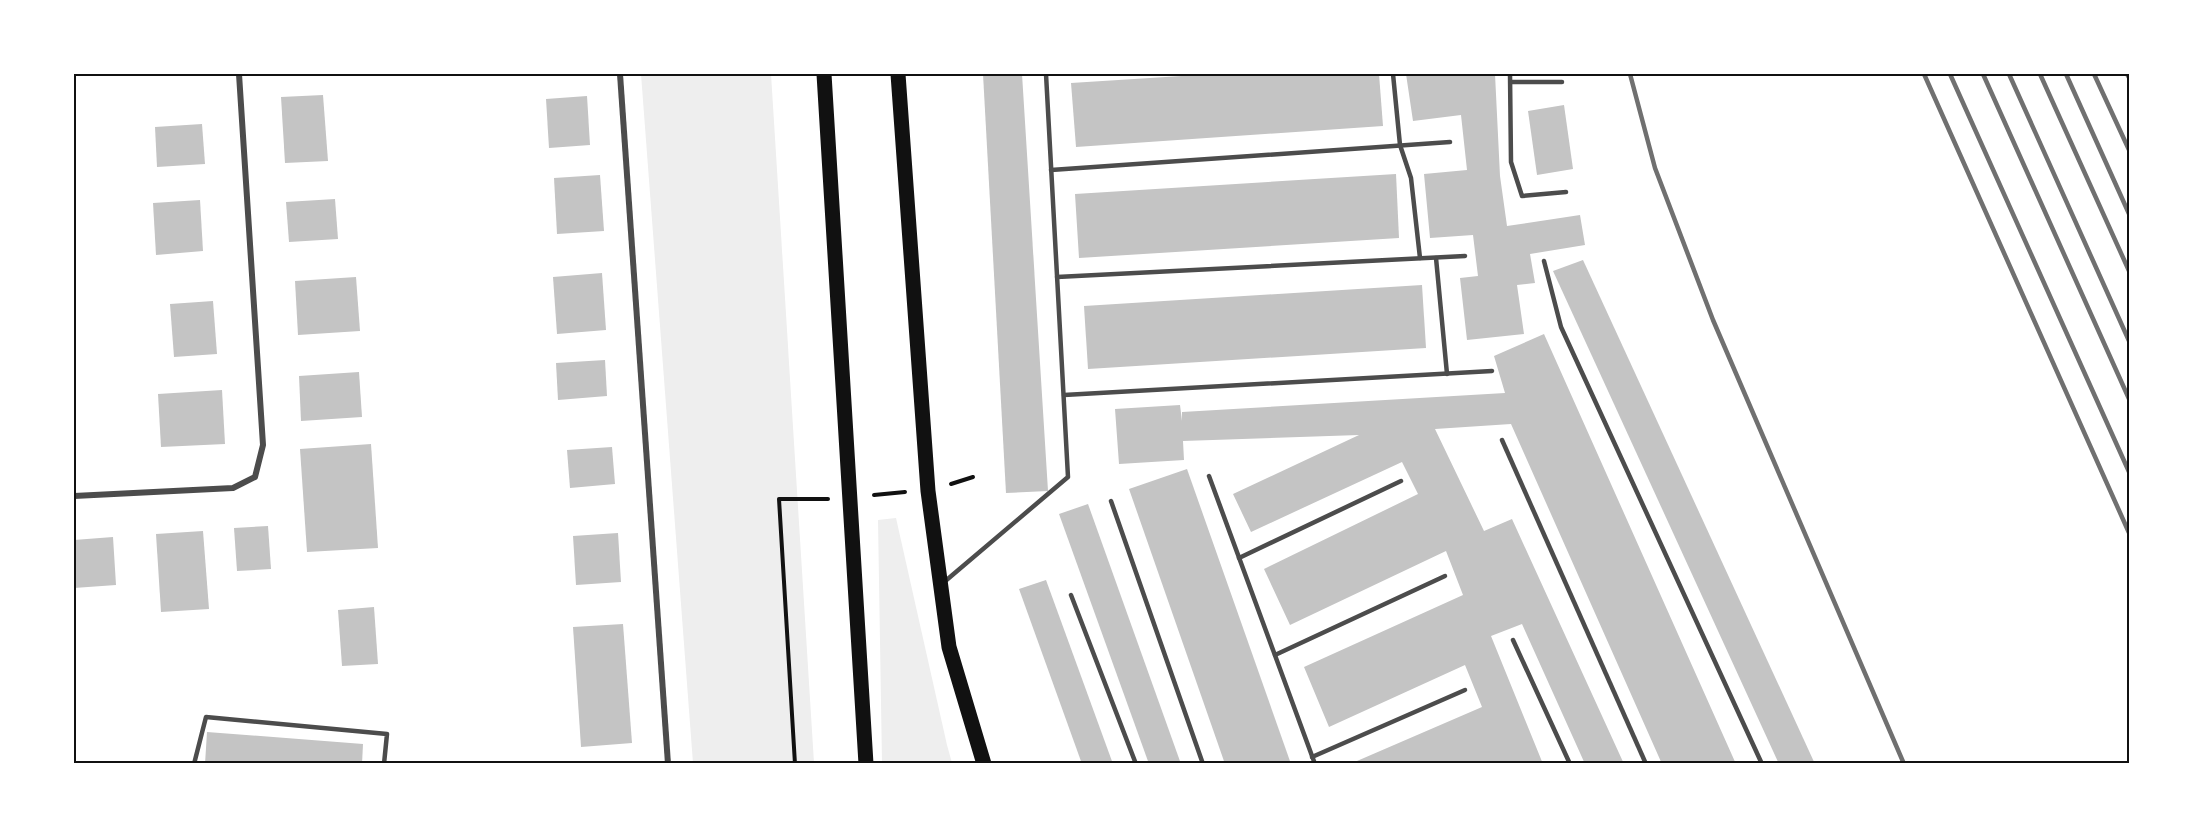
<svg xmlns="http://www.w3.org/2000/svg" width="2203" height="837" viewBox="0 0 2203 837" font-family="Roboto,sans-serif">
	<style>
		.green { fill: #eee }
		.building { fill: #c4c4c4 }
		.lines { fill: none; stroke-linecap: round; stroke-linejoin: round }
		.path { stroke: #111; stroke-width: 4 }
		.service { stroke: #4c4c4c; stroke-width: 4.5 }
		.minor { stroke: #4c4c4c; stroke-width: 6 }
		.primary { stroke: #111; stroke-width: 15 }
		.rail { stroke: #707070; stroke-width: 4.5 }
		.neatline { fill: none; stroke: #111; stroke-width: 2 }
	</style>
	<rect width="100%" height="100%" fill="#fff"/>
	<g class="green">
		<path d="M641,74H771L814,763H693Z"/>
		<path d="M896,518L947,745L952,763H882L878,520Z"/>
	</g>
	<g class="building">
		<path d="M983,74H1022L1048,491L1006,493Z"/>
		<path d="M1213,74H1379L1383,126L1076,147L1071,83Z"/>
		<path d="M1406,74H1495L1500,176L1507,226L1580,215L1585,245L1530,254L1535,283L1517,285L1524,334L1467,340L1460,278L1478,276L1473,235L1430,238L1424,174L1467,170L1461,115L1413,121Z"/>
		<path d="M323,95L328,161L285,163L281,97Z"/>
		<path d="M587,96L590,145L549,148L546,99Z"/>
		<path d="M1564,105L1573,169L1537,175L1528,111Z"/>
		<path d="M202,124L205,164L157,167L155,127Z"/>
		<path d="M1396,174L1399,238L1079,258L1075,194Z"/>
		<path d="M600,175L604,231L557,234L554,178Z"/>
		<path d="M335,199L338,239L289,242L286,202Z"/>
		<path d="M200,200L203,251L156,255L153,203Z"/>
		<path d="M1583,260L1815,764H1779L1553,271Z"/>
		<path d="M602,273L606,330L557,334L553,277Z"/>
		<path d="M356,277L360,331L298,335L295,281Z"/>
		<path d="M1422,285L1426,348L1088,369L1084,306Z"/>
		<path d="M213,301L217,354L174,357L170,304Z"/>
		<path d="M1544,334L1736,764H1662L1511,424L1435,429L1484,531L1512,519L1624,764H1585L1522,624L1491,636L1543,764H1350L1482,707L1465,665L1329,727L1304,667L1463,595L1446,551L1290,625L1264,569L1418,494L1402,462L1251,532L1233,494L1359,435L1183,441L1184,460L1119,464L1115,409L1180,405L1182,421V412L1505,393L1494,356Z"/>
		<path d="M605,360L607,396L558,400L556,363Z"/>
		<path d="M359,372L362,417L301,421L299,376Z"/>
		<path d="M222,390L225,444L161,447L158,394Z"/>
		<path d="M371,444L378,548L307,552L300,449Z"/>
		<path d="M612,447L615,484L570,488L567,450Z"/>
		<path d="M1187,469L1291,764H1225L1129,489Z"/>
		<path d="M1088,504L1181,764H1149L1059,514Z"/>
		<path d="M268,526L271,569L237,571L234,528Z"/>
		<path d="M203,531L209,609L161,612L156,534Z"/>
		<path d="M618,533L621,582L576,585L573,536Z"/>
		<path d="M113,537L116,585L74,588V540Z"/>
		<path d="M1046,580L1113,764H1082L1019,589Z"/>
		<path d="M374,607L378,664L342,666L338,610Z"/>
		<path d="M623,624L632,743L581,747L573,627Z"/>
		<path d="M207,732L363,744L362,764H205Z"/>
	</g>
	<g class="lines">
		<g class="path">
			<path d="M951,484L973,477"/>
			<path d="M874,495L905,492"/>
			<path d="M795,764L779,499H828"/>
		</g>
		<g class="service">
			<path d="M1393,74L1400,145L1411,178L1420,258"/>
			<path d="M1510,74L1511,162L1522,196L1566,192"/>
			<path d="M1511,82H1562"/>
			<path d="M1051,170L1450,142"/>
			<path d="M1436,258L1447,374"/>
			<path d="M1544,261L1561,327L1762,764"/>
			<path d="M1057,277L1465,256"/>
			<path d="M1064,395L1492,371"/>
			<path d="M1502,440L1646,764"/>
			<path d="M1209,476L1315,764"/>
			<path d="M1111,501L1203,764"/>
			<path d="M1239,558L1401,481"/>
			<path d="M943,583L1068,477L1046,74"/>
			<path d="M1071,595L1136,764"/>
			<path d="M1513,640L1570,764"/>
			<path d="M1275,655L1445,576"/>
			<path d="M1312,757L1465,690"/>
			<path d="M194,764L206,717L387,734L384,764"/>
		</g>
		<g class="minor">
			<path d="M620,74L668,764"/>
			<path d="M74,496L233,488L255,477L263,445L239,74"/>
		</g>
		<g class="primary">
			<path d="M824,74L866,764"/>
			<path d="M898,74L928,491L949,647L984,764"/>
		</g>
		<g class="rail">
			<path d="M1630,74L1655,168L1713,320L1904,764"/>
			<path d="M1924,74L2130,535"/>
			<path d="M1950,74L2130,474"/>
			<path d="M1983,74L2130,401"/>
			<path d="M2009,74L2130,343"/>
			<path d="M2040,74L2130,273"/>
			<path d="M2066,74L2130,216"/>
			<path d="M2094,74L2130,152"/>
			<path d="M2127,74L2130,79"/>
		</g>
	</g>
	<rect width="2203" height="837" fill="none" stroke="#ffffff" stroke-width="150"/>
	<rect x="75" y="75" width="2053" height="687" class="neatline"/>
</svg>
